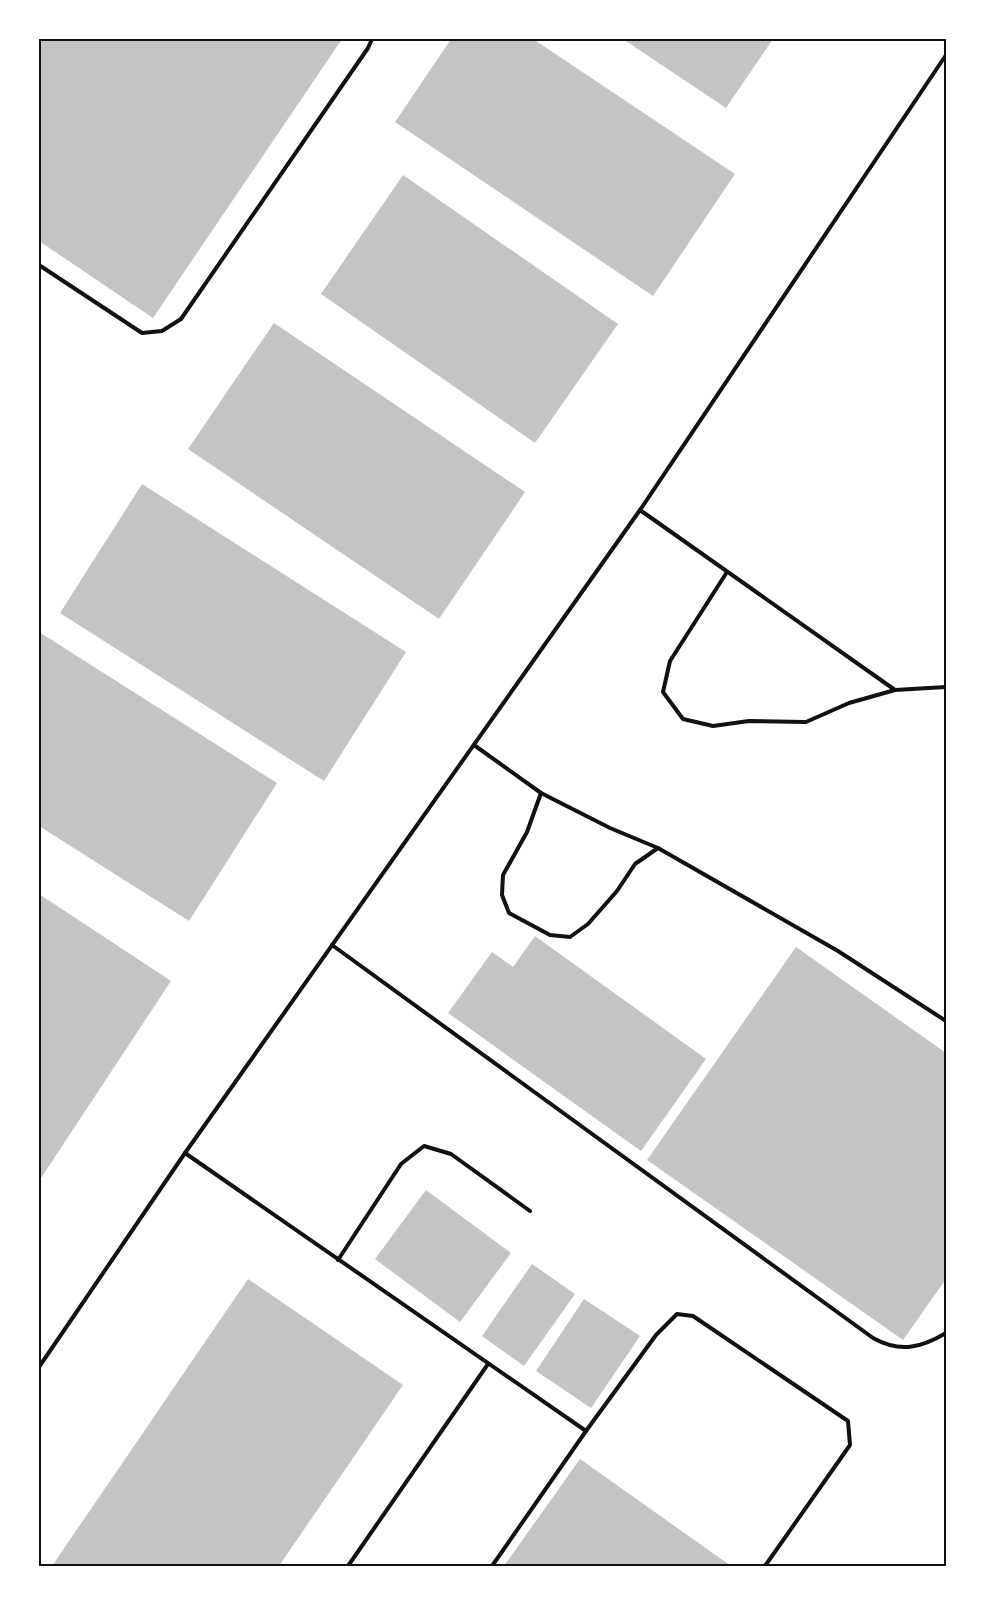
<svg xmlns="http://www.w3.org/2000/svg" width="985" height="1605" viewBox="0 0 985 1605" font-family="'Source Sans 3',sans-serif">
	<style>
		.building { fill: #c4c4c4 }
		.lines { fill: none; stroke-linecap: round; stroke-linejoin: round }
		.service { stroke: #111; stroke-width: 4 }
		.neatline { fill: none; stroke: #111; stroke-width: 2 }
	</style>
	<rect width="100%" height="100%" fill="#fff"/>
	<g class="building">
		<path d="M39,39H342L153,318L39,241Z"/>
		<path d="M451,39H533L735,174L653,296L395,122Z"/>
		<path d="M623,39H773L726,108Z"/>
		<path d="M403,175L618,324L535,443L321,294Z"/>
		<path d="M274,323L525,492L439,619L188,449Z"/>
		<path d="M142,484L406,652L324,781L60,613Z"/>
		<path d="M39,632L277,783L189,921L39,826Z"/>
		<path d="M39,894L171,981L39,1181Z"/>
		<path d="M535,936L706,1059L641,1151L448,1013L492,952L513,967Z"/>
		<path d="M796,947L946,1053V1279L903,1340L647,1160Z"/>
		<path d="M426,1190L511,1253L460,1322L375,1259Z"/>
		<path d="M532,1264L575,1294L524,1366L482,1336Z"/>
		<path d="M248,1279L403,1385L279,1566H52Z"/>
		<path d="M584,1299L640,1336L591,1408L536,1371Z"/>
		<path d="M580,1459L731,1566H504Z"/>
	</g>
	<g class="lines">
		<g class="service">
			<path d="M39,265L142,333L162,331L181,319L368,48L372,39"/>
			<path d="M640,510L895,690L946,687"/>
			<path d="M727,572L670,661L663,692L683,719L713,726L749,721L806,722L849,703L895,690"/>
			<path d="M474,745L541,793L527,832L503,875L502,895L509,913L550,935L570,937L588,924L617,891L635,864L658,848L838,951L946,1021"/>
			<path d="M541,793L610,828L658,848"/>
			<path d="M332,945L873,1338C900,1353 921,1348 946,1333"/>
			<path d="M185,1153L586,1431"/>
			<path d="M338,1260L401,1164L424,1146L451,1154L530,1211"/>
			<path d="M39,1367L185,1153L640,510L946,55"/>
			<path d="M348,1566L488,1364"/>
			<path d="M492,1566L586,1431L656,1335L677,1314L693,1316L848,1421L850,1445L765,1566"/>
		</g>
	</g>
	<rect width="985" height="1605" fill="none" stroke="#ffffff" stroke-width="80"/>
	<rect x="40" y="40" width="905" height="1525" class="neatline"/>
</svg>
